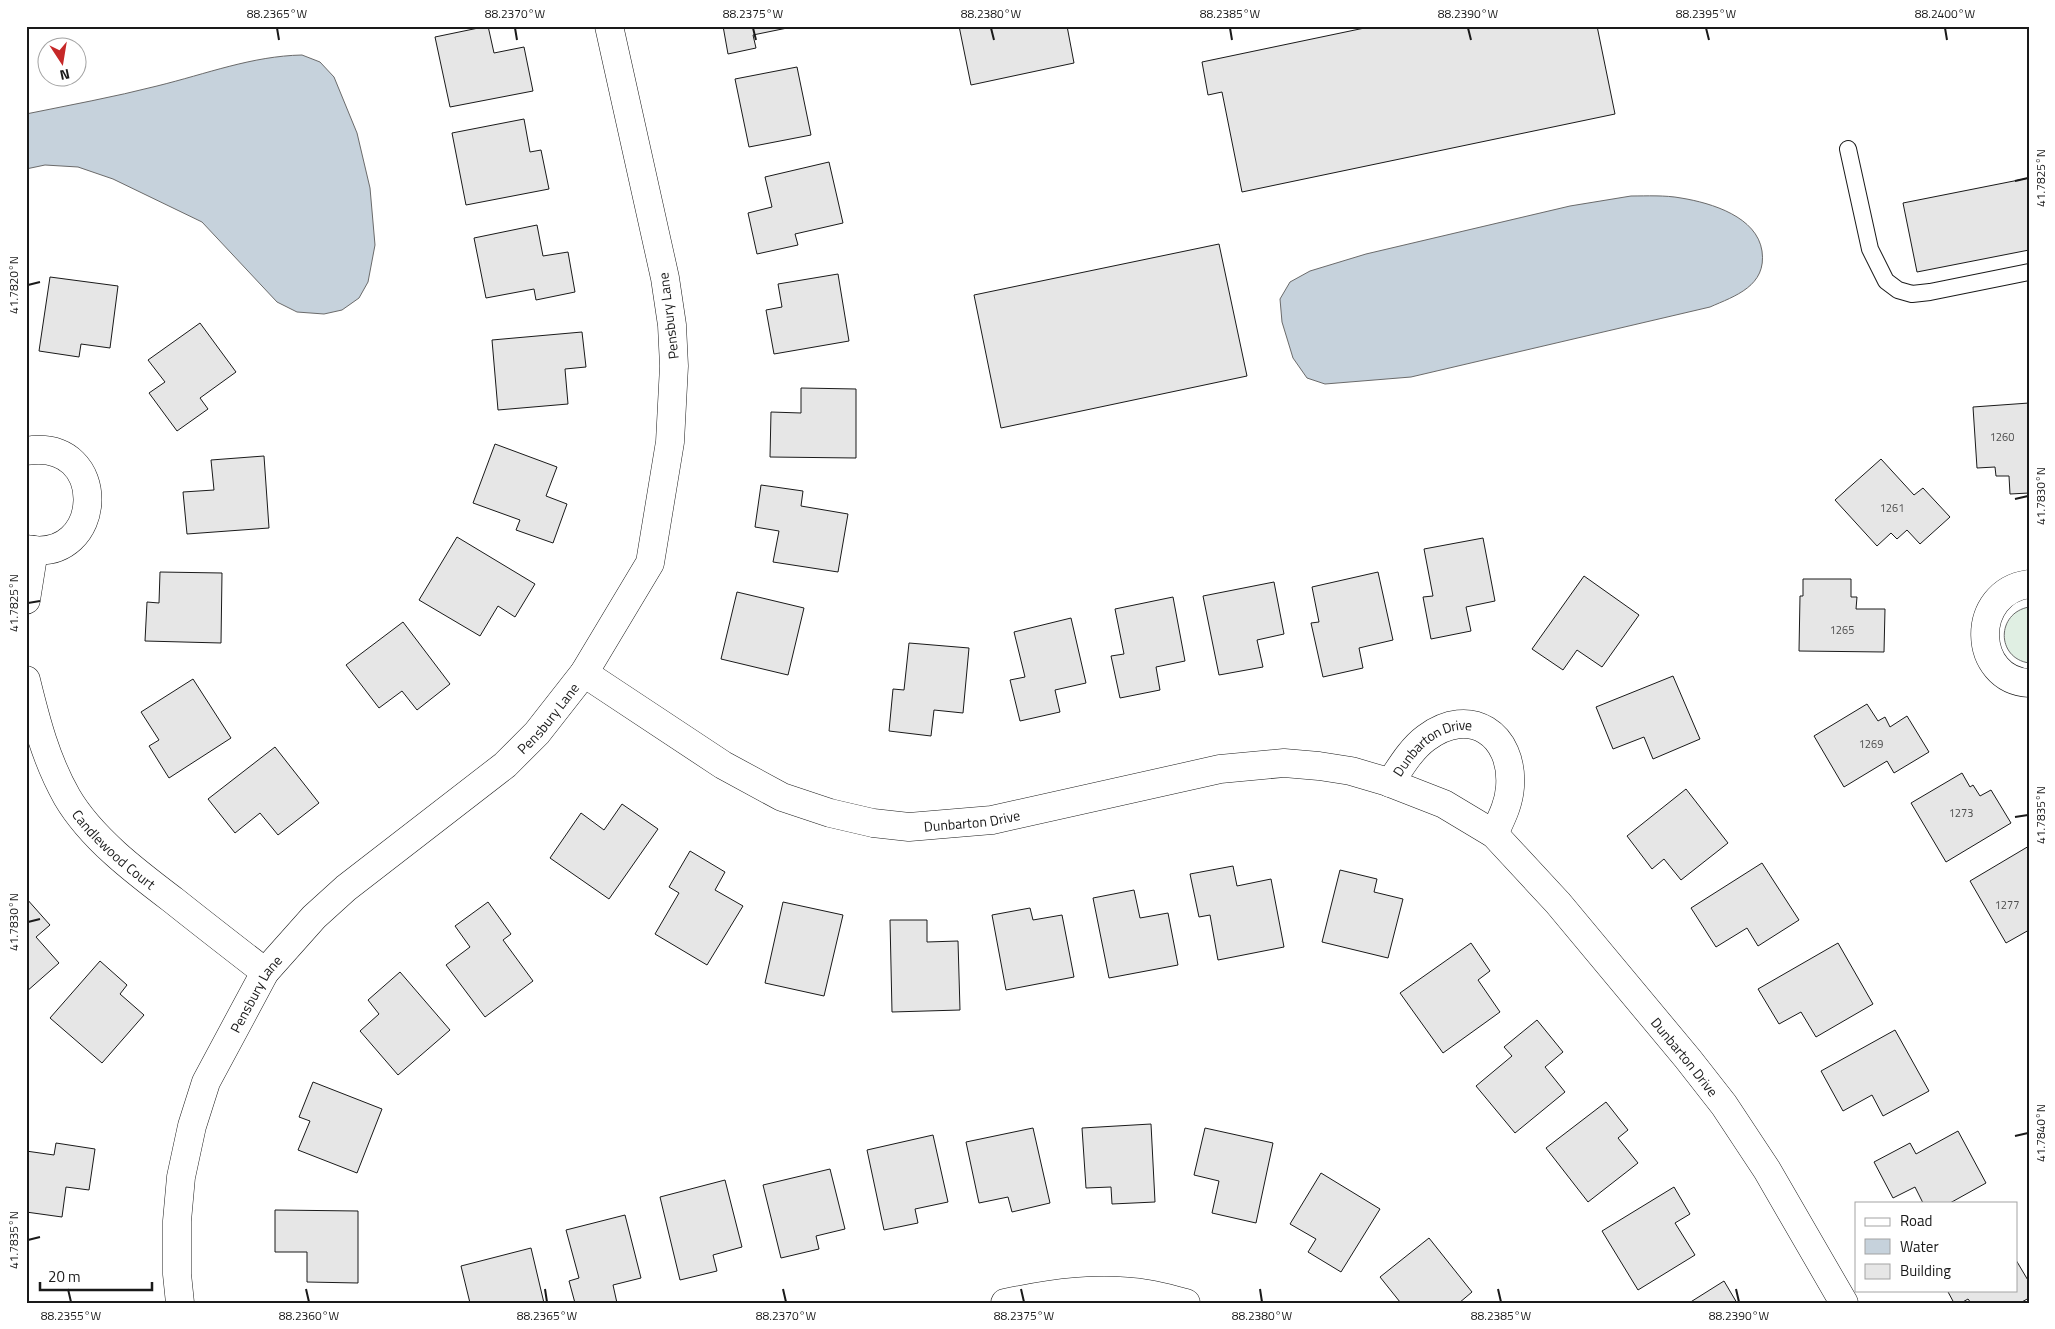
<svg xmlns="http://www.w3.org/2000/svg" width="2055" height="1329" viewBox="0 0 2055 1329" font-family="'Titillium Web',sans-serif">
	<style>
		.green { fill: #e0efe3; stroke: #6a6a6a }
		.water { fill: #c6d2dc; stroke: #6a6a6a }
		.building { fill: #e6e6e6; stroke: #1a1a1a }
		.lines { fill: none; stroke-linecap: round; stroke-linejoin: round }
		.service-casing { stroke: #1a1a1a; stroke-width: 18 }
		.minor-casing { stroke: #1a1a1a; stroke-width: 29 }
		.service { stroke: #fff; stroke-width: 16 }
		.minor { stroke: #fff; stroke-width: 28 }
		.ticks { fill: none; stroke: #1a1a1a; stroke-width: 2 }
		.labels { text-anchor: middle; dominant-baseline: central; stroke-width: 4; stroke-linejoin: round; paint-order: stroke }
		.number-label { font-size: 11px; fill: #4d4d4d }
		.street-label { font-size: 14px; fill: #1a1a1a; stroke: #fff }
		.neatline { fill: none; stroke: #1a1a1a; stroke-width: 2 }
		.ticks-label { font-size: 12px; text-anchor: middle; fill: #1a1a1a }
	</style>
	<rect width="100%" height="100%" fill="#fff"/>
	<path class="green" d="M2029,607V663C1996,658 1996,613 2029,607Z"/>
	<g class="water">
		<path d="M302,55L320,62L334,77L357,133L370,188L375,245L368,282L359,298L342,310L324,314L297,312L277,302L202,222L113,179L78,167L45,165L26,169V114C70,105 114,97 157,86C206,74 252,56 302,55Z"/>
		<path d="M1631,196C1647,196 1665,195 1681,198C1712,203 1757,217 1762,251C1767,286 1735,296 1710,307L1411,377L1325,384L1307,378L1293,358L1282,322L1280,299L1290,282L1310,271L1366,254L1570,206Z"/>
	</g>
	<g class="building">
		<path d="M488,26L494,53L524,47L533,91L450,107L435,37Z"/>
		<path d="M723,26H797L753,35L756,48L728,54Z"/>
		<path d="M959,26H1067L1074,63L971,85Z"/>
		<path d="M1374,26H1597L1615,114L1242,192L1222,92L1208,95L1202,62Z"/>
		<path d="M797,67L811,135L749,147L735,79Z"/>
		<path d="M524,119L530,152L541,150L549,189L466,205L452,133Z"/>
		<path d="M829,162L843,223L795,234L798,245L757,254L748,213L772,207L765,177Z"/>
		<path d="M2029,178V250L1917,272L1903,203Z"/>
		<path d="M537,225L543,256L568,252L575,292L536,300L534,289L486,298L474,238Z"/>
		<path d="M1219,244L1247,376L1001,428L974,295Z"/>
		<path d="M838,274L849,341L774,354L766,310L782,307L778,284Z"/>
		<path d="M50,277L118,286L110,348L81,344L79,357L39,351Z"/>
		<path d="M200,323L236,372L200,398L208,409L177,431L149,393L165,382L148,360Z"/>
		<path d="M582,332L586,367L565,369L568,404L498,410L492,340Z"/>
		<path d="M801,388L856,389V458L770,457L771,412L801,413Z"/>
		<path d="M2029,403V493L2010,494L2009,476H1996L1995,467L1977,468L1973,407Z"/>
		<path d="M495,444L557,467L546,496L567,504L553,543L516,530L520,520L473,503Z"/>
		<path d="M264,456L269,528L187,534L183,492L214,490L211,460Z"/>
		<path d="M1881,459L1914,495L1923,488L1950,517L1920,544L1907,530L1897,539L1891,533L1877,546L1835,500Z"/>
		<path d="M761,485L803,491L801,506L848,514L838,572L773,562L779,531L755,527Z"/>
		<path d="M457,537L535,584L515,617L498,606L480,636L419,600Z"/>
		<path d="M1483,538L1495,601L1466,607L1471,631L1431,639L1423,597L1433,596L1424,549Z"/>
		<path d="M160,572L222,573L221,643L145,641L147,602L159,603Z"/>
		<path d="M1378,572L1393,640L1359,648L1363,668L1323,677L1311,623L1319,622L1312,587Z"/>
		<path d="M1584,576L1639,615L1602,667L1577,650L1563,670L1532,649Z"/>
		<path d="M1803,579H1851V597H1857L1856,609H1885L1884,652L1799,651L1800,596H1803Z"/>
		<path d="M1274,582L1284,634L1257,640L1263,667L1219,675L1203,596Z"/>
		<path d="M737,592L804,608L788,675L721,659Z"/>
		<path d="M1173,597L1185,661L1156,667L1160,690L1120,698L1111,656L1124,654L1115,609Z"/>
		<path d="M1071,618L1086,683L1055,690L1060,712L1020,721L1010,680L1025,677L1014,632Z"/>
		<path d="M403,622L450,684L417,710L402,691L379,708L346,665Z"/>
		<path d="M909,643L969,648L963,713L934,710L931,736L889,731L893,689L904,690Z"/>
		<path d="M1673,676L1700,739L1653,759L1644,737L1613,749L1596,707Z"/>
		<path d="M193,679L231,738L169,778L149,746L159,740L141,712Z"/>
		<path d="M1867,704L1878,721L1885,717L1890,727L1907,716L1929,752L1894,773L1887,761L1844,787L1814,736Z"/>
		<path d="M275,747L319,803L278,835L260,813L235,833L208,799Z"/>
		<path d="M1962,773L1970,787L1973,785L1980,796L1991,790L2011,823L1946,862L1911,803Z"/>
		<path d="M1686,789L1728,843L1681,880L1664,859L1652,869L1627,836Z"/>
		<path d="M622,804L658,829L609,899L550,858L581,813L604,830Z"/>
		<path d="M2029,846V930L2006,943L1970,881Z"/>
		<path d="M690,851L725,872L715,890L743,906L707,965L655,934L679,893L669,887Z"/>
		<path d="M1762,863L1799,920L1758,946L1747,928L1716,947L1691,908Z"/>
		<path d="M1233,866L1237,886L1271,879L1284,947L1218,960L1210,915L1199,917L1190,874Z"/>
		<path d="M1340,870L1377,879L1374,892L1403,899L1388,958L1322,942Z"/>
		<path d="M1134,890L1140,918L1168,913L1178,965L1109,978L1093,898Z"/>
		<path d="M26,898L50,925L36,937L59,963L26,992Z"/>
		<path d="M488,902L511,934L503,940L533,981L485,1017L446,965L470,947L455,926Z"/>
		<path d="M783,902L843,915L824,996L765,983Z"/>
		<path d="M1030,908L1033,920L1062,915L1074,977L1006,990L992,915Z"/>
		<path d="M890,920H927V942L958,941L960,1010L892,1012Z"/>
		<path d="M1471,943L1490,971L1478,980L1500,1012L1443,1053L1400,993Z"/>
		<path d="M1838,943L1873,1004L1816,1037L1801,1012L1779,1024L1758,989Z"/>
		<path d="M100,961L127,985L120,994L144,1015L102,1063L50,1018Z"/>
		<path d="M400,972L450,1030L398,1075L360,1031L379,1014L368,1000Z"/>
		<path d="M1537,1020L1563,1052L1545,1067L1565,1092L1515,1133L1476,1086L1512,1056L1504,1047Z"/>
		<path d="M1895,1030L1929,1091L1883,1116L1872,1095L1843,1111L1821,1071Z"/>
		<path d="M313,1082L382,1109L357,1173L298,1150L310,1121L299,1117Z"/>
		<path d="M1606,1102L1628,1130L1618,1138L1638,1163L1588,1202L1546,1148Z"/>
		<path d="M1151,1124L1155,1202L1112,1204L1111,1187L1086,1188L1082,1128Z"/>
		<path d="M1033,1128L1050,1203L1012,1212L1008,1197L979,1203L966,1142Z"/>
		<path d="M1205,1128L1273,1143L1256,1223L1212,1213L1219,1181L1194,1175Z"/>
		<path d="M1958,1131L1986,1183L1950,1203H1923L1915,1187L1893,1198L1874,1162L1910,1143L1916,1154Z"/>
		<path d="M933,1135L948,1202L915,1209L918,1223L884,1230L867,1150Z"/>
		<path d="M56,1143L95,1149L89,1190L66,1187L62,1217L26,1212V1151L54,1155Z"/>
		<path d="M830,1169L845,1229L816,1236L819,1249L781,1258L763,1185Z"/>
		<path d="M1321,1173L1380,1209L1341,1272L1308,1252L1316,1239L1290,1224Z"/>
		<path d="M725,1180L742,1247L713,1255L717,1271L680,1280L660,1197Z"/>
		<path d="M1674,1187L1690,1214L1675,1223L1695,1255L1638,1290L1602,1231Z"/>
		<path d="M275,1210L358,1211V1283L307,1282V1252H275Z"/>
		<path d="M625,1215L641,1278L613,1285L617,1303H575L569,1281L579,1278L566,1230Z"/>
		<path d="M1429,1238L1472,1292L1459,1303H1398L1400,1302L1380,1277Z"/>
		<path d="M531,1248L544,1303H470L461,1266Z"/>
		<path d="M2016,1260L2029,1282V1298L2020,1303H1971L1968,1299L1961,1303H1954L1947,1290H2016Z"/>
		<path d="M1724,1281L1737,1303H1689Z"/>
	</g>
	<g class="lines">
		<defs>
			<path id="service" d="M1848,149L1870,249L1886,281L1898,290L1912,294L1930,292L2029,272"/>
			<g id="minor">
				<path d="M26,451C111,437 105,565 26,549"/>
				<path d="M2029,584C1969,592 1972,680 2029,683"/>
				<path d="M26,600L34,550"/>
				<path id="s1" d="M584,673L723,765L782,797L830,813L873,823L909,827L992,820L1220,769L1284,763L1319,766L1351,771L1385,781L1444,804L1494,834L1558,903L1688,1059L1724,1105L1767,1170L1844,1303"/>
				<path id="s2" d="M26,680C36,721 46,760 67,797C91,838 136,872 173,900C203,924 234,948 265,972"/>
				<path id="s3" d="M1390,783C1400,768 1411,749 1426,738C1470,705 1514,734 1510,787C1509,804 1501,819 1494,834"/>
				<path id="s4" d="M180,1303L177,1274V1221L181,1177L192,1126L206,1082L265,972L314,917L346,888L505,765L537,733L584,673L650,563L670,442L674,366L672,325L665,278L609,26"/>
				<path d="M1005,1303C1052,1293 1100,1286 1148,1294C1161,1296 1174,1300 1186,1303"/>
			</g>
		</defs>
		<use href="#service" class="service-casing"/>
		<use href="#minor" class="minor-casing"/>
		<use href="#service" class="service"/>
		<use href="#minor" class="minor"/>
	</g>
	<path class="ticks" d="M277,28L279,40M515,28L517,40M753,28L756,40M991,28L994,40M1230,28L1232,40M1468,28L1471,40M1706,28L1709,40M1945,28L1947,40M2015,181L2028,178M28,285L40,282M2015,499L2028,496M28,603L40,601M2015,817L2028,815M28,922L40,919M2015,1136L2028,1133M28,1240L40,1237M68,1289L71,1302M306,1289L309,1302M545,1289L547,1302M783,1289L786,1302M1021,1289L1024,1302M1260,1289L1262,1302M1498,1289L1501,1302M1736,1289L1739,1302"/>
	<g class="labels">
		<g class="number-label">
			<text x="2002" y="437">1260</text>
			<text x="1892" y="508">1261</text>
			<text x="1842" y="630">1265</text>
			<text x="1871" y="744">1269</text>
			<text x="1961" y="813">1273</text>
			<text x="2007" y="905">1277</text>
		</g>
		<g class="street-label">
			<text transform="translate(668 316) rotate(-97)">Pensbury Lane</text>
			<text stroke="none"><textPath href="#s4" startOffset="731">Pensbury Lane</textPath></text>
			<text stroke="none"><textPath href="#s3" startOffset="59">Dunbarton Drive</textPath></text>
			<text stroke="none"><textPath href="#s1" startOffset="428">Dunbarton Drive</textPath></text>
			<text stroke="none"><textPath href="#s2" startOffset="195">Candlewood Court</textPath></text>
			<text stroke="none"><textPath href="#s4" startOffset="326">Pensbury Lane</textPath></text>
			<text stroke="none"><textPath href="#s1" startOffset="1264">Dunbarton Drive</textPath></text>
		</g>
	</g>
	<rect width="2055" height="1329" fill="none" stroke="#ffffff" stroke-width="55"/>
	<rect x="1855" y="1202" width="162" height="90" fill="#ffffff" stroke="#a3a3a3"/>
	<rect x="1865" y="1218" width="25" height="8" fill="#ffffff" stroke="#a3a3a3"/>
	<text x="1900" y="1226" font-size="15" fill="#1a1a1a">Road</text>
	<rect x="1865" y="1239" width="25" height="15" fill="#c6d2dc" stroke="#a3a3a3"/>
	<text x="1900" y="1252" font-size="15" fill="#1a1a1a">Water</text>
	<rect x="1865" y="1264" width="25" height="15" fill="#e6e6e6" stroke="#a3a3a3"/>
	<text x="1900" y="1276" font-size="15" fill="#1a1a1a">Building</text>
	<g transform="translate(62 62) rotate(168)"><circle r="24" fill="#ffffff" stroke="#a3a3a3"/>
	<path d="M0-4L9 19L0 12L-9 19Z" fill="#c62828"/>
	<text y="-8" font-size="14" font-weight="bold" text-anchor="middle" fill="#1a1a1a">N</text>
	</g>
	<path d="M40 1282v8h112v-8" fill="none" stroke="#1a1a1a" stroke-width="2.5"/>
	<text x="48" y="1282" font-size="15" fill="#1a1a1a" stroke="#ffffff" stroke-width="4" paint-order="stroke">20 m</text>
	<rect x="28" y="28" width="2000" height="1274" class="neatline"/>
	<g class="ticks-label">
		<text x="277" y="18">88.2365°W</text>
		<text x="515" y="18">88.2370°W</text>
		<text x="753" y="18">88.2375°W</text>
		<text x="991" y="18">88.2380°W</text>
		<text x="1230" y="18">88.2385°W</text>
		<text x="1468" y="18">88.2390°W</text>
		<text x="1706" y="18">88.2395°W</text>
		<text x="1945" y="18">88.2400°W</text>
		<text transform="translate(2041 178) rotate(-90)" y="4">41.7825°N</text>
		<text transform="translate(14 285) rotate(-90)" y="4">41.7820°N</text>
		<text transform="translate(2041 496) rotate(-90)" y="4">41.7830°N</text>
		<text transform="translate(14 603) rotate(-90)" y="4">41.7825°N</text>
		<text transform="translate(2041 815) rotate(-90)" y="4">41.7835°N</text>
		<text transform="translate(14 922) rotate(-90)" y="4">41.7830°N</text>
		<text transform="translate(2041 1133) rotate(-90)" y="4">41.7840°N</text>
		<text transform="translate(14 1240) rotate(-90)" y="4">41.7835°N</text>
		<text x="71" y="1320">88.2355°W</text>
		<text x="309" y="1320">88.2360°W</text>
		<text x="547" y="1320">88.2365°W</text>
		<text x="786" y="1320">88.2370°W</text>
		<text x="1024" y="1320">88.2375°W</text>
		<text x="1262" y="1320">88.2380°W</text>
		<text x="1501" y="1320">88.2385°W</text>
		<text x="1739" y="1320">88.2390°W</text>
	</g>
</svg>
